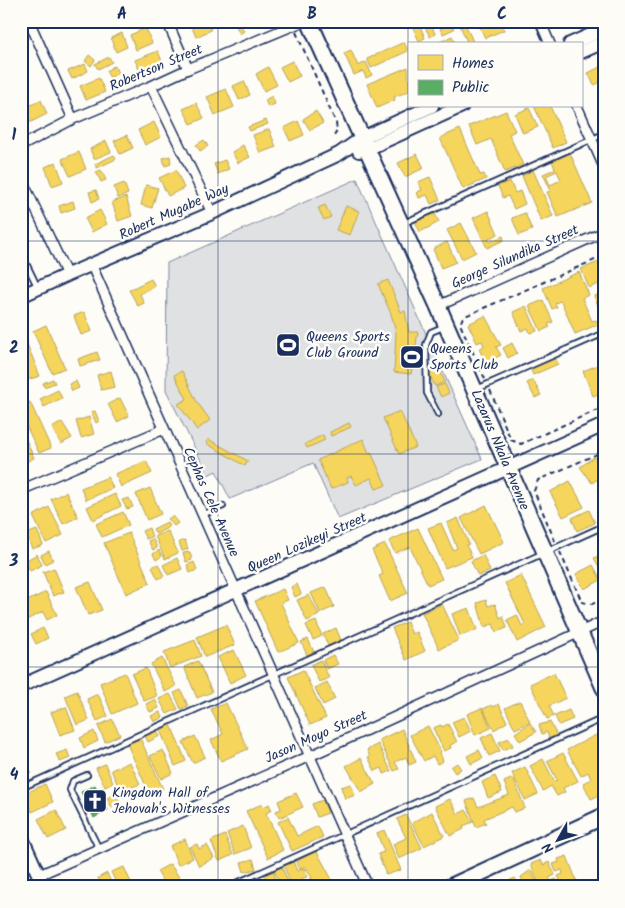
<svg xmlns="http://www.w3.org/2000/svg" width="625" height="908" viewBox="0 0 625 908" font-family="Kalam,sans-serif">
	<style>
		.green { fill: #e0e1e3; stroke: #7e88a0 }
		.homes { fill: #f6d55c; stroke: #b4a35d; fill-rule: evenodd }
		.public { fill: #5aae61; stroke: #478860 }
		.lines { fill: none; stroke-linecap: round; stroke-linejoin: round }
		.lane-casing { stroke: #1b2f5e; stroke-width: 8 }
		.street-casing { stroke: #1b2f5e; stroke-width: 12 }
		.secondary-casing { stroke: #1b2f5e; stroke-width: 16 }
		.highway-casing { stroke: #1b2f5e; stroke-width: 19 }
		.path { stroke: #1b2f5e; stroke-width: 2; stroke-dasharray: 5 4; stroke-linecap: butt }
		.lane { stroke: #fdfcf7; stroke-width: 4.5 }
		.street { stroke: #fdfcf7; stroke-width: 9 }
		.secondary { stroke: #fdfcf7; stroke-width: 12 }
		.highway { stroke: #fdfcf7; stroke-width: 15 }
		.grid { fill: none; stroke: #1b2f5e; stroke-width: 1; stroke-opacity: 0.55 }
		.labels { text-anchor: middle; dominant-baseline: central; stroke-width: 5; stroke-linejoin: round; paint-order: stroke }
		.street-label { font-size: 14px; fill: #1b2f5e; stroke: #fdfcf7 }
		.poi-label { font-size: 14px; fill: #1b2f5e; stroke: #fdfcf7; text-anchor: start }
		.neatline { fill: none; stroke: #1b2f5e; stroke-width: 2 }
		.grid-label { font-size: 16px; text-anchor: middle; font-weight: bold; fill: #1b2f5e }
	</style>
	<rect width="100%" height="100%" fill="#fdfcf7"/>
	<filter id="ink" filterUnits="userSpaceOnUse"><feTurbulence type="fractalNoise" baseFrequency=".02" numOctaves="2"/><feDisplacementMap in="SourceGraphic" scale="10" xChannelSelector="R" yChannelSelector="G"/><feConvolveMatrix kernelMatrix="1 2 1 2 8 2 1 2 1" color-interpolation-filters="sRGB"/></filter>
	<g filter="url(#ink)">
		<path class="green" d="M357,179L482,459L338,519L313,463L230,499L216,471L208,475L166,390L167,263Z"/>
		<g class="homes">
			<path d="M189,21H207L211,30L196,37Z"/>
			<path d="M410,21H418L425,38L419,41Z"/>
			<path d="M422,21H430L435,34L430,37Z"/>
			<path d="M458,21H464L474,44H468Z"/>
			<path d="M477,21H500L504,30L485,38Z"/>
			<path d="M239,22L244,31L240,34L235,24Z"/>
			<path d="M451,24L454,29L443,34L440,29Z"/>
			<path d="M146,28L152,43L136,50L130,35Z"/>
			<path d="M122,33L127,47L116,52L111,38Z"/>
			<path d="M452,36L456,44H435Z"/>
			<path d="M404,42L408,51L371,68L367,59Z"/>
			<path d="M351,50L358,66L366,62L372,75L366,78L363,71L354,75L344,53Z"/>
			<path d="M158,51L163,64L140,72L135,60Z"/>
			<path d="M89,55L95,60L91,66L85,61Z"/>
			<path d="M109,57L112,62L98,69L95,64Z"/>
			<path d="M292,61L300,76L288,82L280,67Z"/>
			<path d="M85,64L88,71L72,79L68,71Z"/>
			<path d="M604,65V81L594,85L588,73Z"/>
			<path d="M114,66L119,72L110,78L106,71Z"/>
			<path d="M268,67L277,85L264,91L256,74Z"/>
			<path d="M408,67L409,91L394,97L395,100L377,108L367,84Z"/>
			<path d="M99,78L105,92L86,100L80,86Z"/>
			<path d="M244,81L250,95L239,100L233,86Z"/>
			<path d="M226,89L234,107L215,115L207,97Z"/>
			<path d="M272,96L275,104L268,107L265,100Z"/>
			<path d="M41,100L47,114L27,124L21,110Z"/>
			<path d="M196,103L204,118L191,124L183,109Z"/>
			<path d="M534,106H550L566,142L553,148Z"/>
			<path d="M529,108L538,127L523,133L515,114Z"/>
			<path d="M316,111L323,123L310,130L303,119Z"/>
			<path d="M506,111L515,131L509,134L523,165L505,172L491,139L477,145L469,126Z"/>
			<path d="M266,120L268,124L250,131L248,127Z"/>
			<path d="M298,121L304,135L290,141L284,128Z"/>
			<path d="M154,122L161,137L145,145L138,130Z"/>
			<path d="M269,129L276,147L260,153L253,135Z"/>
			<path d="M460,129L480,175L484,174L486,179L463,189L440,138Z"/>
			<path d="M127,135L133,148L120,154L114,141Z"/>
			<path d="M204,140L208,146L200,151L196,145Z"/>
			<path d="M106,141L111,152L94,159L90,149Z"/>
			<path d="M243,145L250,157L238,163L232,152Z"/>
			<path d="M79,152L86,169L70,176L62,159Z"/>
			<path d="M570,153L592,203L558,217L547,192L551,191L543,174L555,169L552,161ZM557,171L561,180L550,185L546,176Z"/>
			<path d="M417,154L424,168L405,177L398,163Z"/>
			<path d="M114,155L116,159L97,168L95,164Z"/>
			<path d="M170,156L171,164L165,166L163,158Z"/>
			<path d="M225,160L229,169L218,174L214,164Z"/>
			<path d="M56,162L63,182L52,186L45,167Z"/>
			<path d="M101,170L106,180L101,182L96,172Z"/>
			<path d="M176,170L184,188L168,196L159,178Z"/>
			<path d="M533,170L553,216L541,221L522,176Z"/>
			<path d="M430,177L440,200L431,204L427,195L419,198L417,192L422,190L418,182Z"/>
			<path d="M510,181L515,193L520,191L525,204L514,209L508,196L503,198L498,186Z"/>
			<path d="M124,183L128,194L118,198L114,187Z"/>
			<path d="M146,185L158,188L152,208L141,205Z"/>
			<path d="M96,190L99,199L92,202L89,192Z"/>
			<path d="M126,197L132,216L118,221L112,202Z"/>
			<path d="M73,201L75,208L61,213L59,206Z"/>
			<path d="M325,205L331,217L324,220L318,208Z"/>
			<path d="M346,206L359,211L350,235L336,230Z"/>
			<path d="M100,210L107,224L92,232L85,218Z"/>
			<path d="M488,211L498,234L488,239L490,242L503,236L504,240L487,248L473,218Z"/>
			<path d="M434,212L439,222L420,232L415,221Z"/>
			<path d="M525,213L532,230L519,235L512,218Z"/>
			<path d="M461,223L476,252L462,259L447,230Z"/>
			<path d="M447,242L456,262L441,268L433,249Z"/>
			<path d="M604,260V282L589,288L581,269Z"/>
			<path d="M579,272L589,295L582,298L592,321L596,320L599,324L575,334L561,301L555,303L557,307L552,309L543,288Z"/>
			<path d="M151,279L155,286L140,294L144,303L138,306L129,290Z"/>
			<path d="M388,280L401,312L405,311L409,332H418L411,374L394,372L396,332L391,314L378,284Z"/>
			<path d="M604,293V312L601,313L594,296Z"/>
			<path d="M543,300L553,322L548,324L550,327L541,331L529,306Z"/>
			<path d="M526,306L537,331L530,333L528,328L521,331L513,312Z"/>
			<path d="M84,312L92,331L81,335L74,316Z"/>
			<path d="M485,316L501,345L496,347L501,355L486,363L479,349L484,346L482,341L477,343L468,324Z"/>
			<path d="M46,325L65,368L52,373L33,331Z"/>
			<path d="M604,335V345L601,347L597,338Z"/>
			<path d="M25,339L40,376L27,380L21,365V341Z"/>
			<path d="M512,343L517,353L508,358L503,348Z"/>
			<path d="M97,352L100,360L80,366L78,359Z"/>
			<path d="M555,357L558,364L533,375L530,368Z"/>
			<path d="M600,364L604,373V392L593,396L583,371Z"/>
			<path d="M438,367L445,382L435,386L428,372Z"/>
			<path d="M111,371L115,387L101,390L97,375Z"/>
			<path d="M182,371L197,402L210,420L197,430L178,404L187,399L174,375Z"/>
			<path d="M53,379L55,383L44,387L43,383Z"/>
			<path d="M533,380L541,395L535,398L527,383Z"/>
			<path d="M76,381L79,388L72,391L69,384Z"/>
			<path d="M445,384L449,393L441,397L436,387Z"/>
			<path d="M58,390L62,398L44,407L40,399Z"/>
			<path d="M120,398L129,416L117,422L108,404Z"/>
			<path d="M30,402L51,448L39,453L21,415V406Z"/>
			<path d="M95,411L99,421L96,423L91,412Z"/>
			<path d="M400,411L416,447L399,454L383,418Z"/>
			<path d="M89,417L94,434L81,438L76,421Z"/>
			<path d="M62,422L72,438L61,444L52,428Z"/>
			<path d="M349,423L351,427L331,436L330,432Z"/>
			<path d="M21,428L34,458L26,462L21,451Z"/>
			<path d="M323,435L325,440L307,448L305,444Z"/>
			<path d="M208,439L248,461L245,466L206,443Z"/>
			<path d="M363,439L369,453L371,452L386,485L376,489L371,478L356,485L351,476L347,478L348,482L331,489L318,460Z"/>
			<path d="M594,457L604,471V475L592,483L580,467Z"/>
			<path d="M146,461L152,473L121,487L115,474Z"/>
			<path d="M108,477L113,488L86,500L81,488Z"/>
			<path d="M570,481L584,507L563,517L550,492Z"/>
			<path d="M150,488L161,514L147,520L136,494Z"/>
			<path d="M66,492L78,517L63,524L51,499Z"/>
			<path d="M115,494L121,506L93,520L87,507Z"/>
			<path d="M129,498L133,507L127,509L122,500Z"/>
			<path d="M486,505L504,542L479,554L461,518Z"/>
			<path d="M49,507L63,535L46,543L33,516Z"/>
			<path d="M589,510L595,523L577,531L572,518Z"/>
			<path d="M123,512L129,525L102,537L96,524Z"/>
			<path d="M172,516L178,523L174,526L168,519Z"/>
			<path d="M458,518L469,544L466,545L472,557L445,568L428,528L441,523L453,550L457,548L447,523Z"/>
			<path d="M167,522L169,527L156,534L153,529Z"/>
			<path d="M149,528L152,537L146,539L142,531Z"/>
			<path d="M418,528L442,579L428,585L410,547L395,553L389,541Z"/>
			<path d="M37,530L43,545L32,549L26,534Z"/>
			<path d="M168,531L178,553L165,559L155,536Z"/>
			<path d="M129,533L150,583L126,594L104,543Z"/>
			<path d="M153,539L157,548L153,550L148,541Z"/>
			<path d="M185,540L188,549L182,551L179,542Z"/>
			<path d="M385,544L408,593L390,601L379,576L383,574L372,550Z"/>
			<path d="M159,550L162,556L156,560L153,554Z"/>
			<path d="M49,551L53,560L45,564L41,555Z"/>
			<path d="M190,552L192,560L186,562L183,553Z"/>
			<path d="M604,553V575L594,558Z"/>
			<path d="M37,554L42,565L30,571L25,561Z"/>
			<path d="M483,555L490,571L478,576L471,561Z"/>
			<path d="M177,558L182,569L168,575L163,565Z"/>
			<path d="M194,562L197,570L190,573L187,565Z"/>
			<path d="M158,564L164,576L158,579L152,567Z"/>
			<path d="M593,565L601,580L584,589L576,574Z"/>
			<path d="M54,568L64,592L53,596L43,572Z"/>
			<path d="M521,575L546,627L517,642L507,620L517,615L522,626L525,624L505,583Z"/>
			<path d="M90,582L102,610L88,615L76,587Z"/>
			<path d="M297,584L301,594L295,597L291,587Z"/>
			<path d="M326,587L334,607L320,613L311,593Z"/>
			<path d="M283,589L288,600L281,603L299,643L278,652L255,601Z"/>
			<path d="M46,592L57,615L47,620L43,612L22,622L21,604Z"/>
			<path d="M309,595L319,615L307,621L297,600Z"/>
			<path d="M486,600L488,606L495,604L500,618L503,616L507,628L496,632L493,624L484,627L477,603Z"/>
			<path d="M442,604L459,640L439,649L422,613Z"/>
			<path d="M469,608L477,630L460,636L452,614Z"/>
			<path d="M316,621L322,636L313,640L306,625Z"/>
			<path d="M407,622L412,634L417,632L425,651L406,660L392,628Z"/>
			<path d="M226,625L235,645L205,657L197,637Z"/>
			<path d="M43,628L48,638L36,644L31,634Z"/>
			<path d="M336,628L341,640L328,646L323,634Z"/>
			<path d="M21,633L28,647L21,649Z"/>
			<path d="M308,639L314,652L307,655L301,642Z"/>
			<path d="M195,640L201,656L170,668L164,652Z"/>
			<path d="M234,650L246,675L230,683L218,657Z"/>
			<path d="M333,655L338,664L327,669L323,660Z"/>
			<path d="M162,658L176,686L165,692L151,664Z"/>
			<path d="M321,660L329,678L319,682L311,665Z"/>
			<path d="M198,661L212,692L197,698L184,667Z"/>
			<path d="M146,668L157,696L144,701L132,674Z"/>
			<path d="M303,670L326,718L310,725L288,677Z"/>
			<path d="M125,673L137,703L112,714L100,683Z"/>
			<path d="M554,673L566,698L549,706L554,716L547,719L530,684Z"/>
			<path d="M327,682L335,699L323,705L315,688Z"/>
			<path d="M181,690L188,706L181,709L174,693Z"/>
			<path d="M77,691L89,720L77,725L65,696Z"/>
			<path d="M98,694L108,716L97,721L87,699Z"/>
			<path d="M170,694L178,709L167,714L159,699Z"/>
			<path d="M155,699L159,708L150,712L146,704Z"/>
			<path d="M520,701L530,722L515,729L505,708Z"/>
			<path d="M226,703L248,749L221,761L211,740L223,734L211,709Z"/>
			<path d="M499,704L507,722L494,730L483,709L492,705L493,707Z"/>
			<path d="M66,707L75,730L60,735L51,712Z"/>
			<path d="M482,708L491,728L475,735L467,714Z"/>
			<path d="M569,710L573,719L559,725L555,716Z"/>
			<path d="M160,712L163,717L154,722L151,716Z"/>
			<path d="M464,717L471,731L459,737L452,722Z"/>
			<path d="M112,719L120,735L105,742L98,726Z"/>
			<path d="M550,722L557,736L549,739L547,732L542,734L539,725Z"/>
			<path d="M530,723L536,732L520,741L515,733Z"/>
			<path d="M448,724L457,742L450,745L451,748L444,751L433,728L441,725L442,727Z"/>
			<path d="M171,725L186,761L175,766L160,730Z"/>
			<path d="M428,726L441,752L440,753L443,761L437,764L433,756L424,761L410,735Z"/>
			<path d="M156,729L160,736L148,742L144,734Z"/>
			<path d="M402,729L416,762L409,765L406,757L395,762L399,769L394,771L379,740Z"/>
			<path d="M94,731L98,741L84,748L80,738Z"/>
			<path d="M492,733L500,751L489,756L481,738Z"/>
			<path d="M596,735L604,749V783L601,784L604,793L591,799L583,783L591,779L588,772L581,776L567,750Z"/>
			<path d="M195,736L205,757L193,763L183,742Z"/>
			<path d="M140,738L163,789L150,795L127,744Z"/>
			<path d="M509,738L513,746L503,750L499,742Z"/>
			<path d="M378,744L391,771L384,774L382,768L375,771L368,757H370L367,750Z"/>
			<path d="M67,750L70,758L60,762L56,754Z"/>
			<path d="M163,750L173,773L161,779L150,756Z"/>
			<path d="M479,750L483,758L471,764L467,756Z"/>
			<path d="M563,753L578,781L563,788L565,792L557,796L551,786L543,791L530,766L543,759L554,781L557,780L547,761Z"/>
			<path d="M361,758L375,784L361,792L346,766Z"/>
			<path d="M130,762L140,784L121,792L111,770Z"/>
			<path d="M457,763L461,769L455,773L451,767Z"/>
			<path d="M26,764L31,773L24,776L26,779L21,781V767Z"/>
			<path d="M105,764L113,783L105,787L96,768Z"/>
			<path d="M525,767L538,794L525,800L512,773Z"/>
			<path d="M495,776L502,792L488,798L482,782Z"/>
			<path d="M513,778L525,808L515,812L512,807L484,819L486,823L476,827L466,801L474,798L478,807L509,795L504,782Z"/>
			<path d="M45,784L53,802L32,812L24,794Z"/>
			<path d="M351,784L355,795L345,799L341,787Z"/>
			<path d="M296,793L303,807L279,818L276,811L281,809L278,801Z"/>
			<path d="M116,794L121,804L112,808L107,798Z"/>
			<path d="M450,799L458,814L466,810L473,822L463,826L464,829L450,836L435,806Z"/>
			<path d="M323,800L328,813L317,817L312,804Z"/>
			<path d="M262,804L264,807L269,804L272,810L266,813L283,850L268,858L246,811Z"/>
			<path d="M56,810L66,830L48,839L38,819Z"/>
			<path d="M432,812L444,836L424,846L412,823Z"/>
			<path d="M406,815L422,848L399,859L393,844L406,838L397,819Z"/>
			<path d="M288,817L297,836L318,826L323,837L292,851L278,822Z"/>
			<path d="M243,826L251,848L235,854L227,833Z"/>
			<path d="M384,830L401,870L386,875L378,854L384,852L377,833Z"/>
			<path d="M225,835L233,855L219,861L211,841Z"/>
			<path d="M185,839L193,858L178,865L170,846Z"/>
			<path d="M197,844L199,849L207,845L214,858L199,866L190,847Z"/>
			<path d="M316,850L336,887H310L307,881L312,878L305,866L300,869L296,862Z"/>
			<path d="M567,856L579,887H563L558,876L563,874L562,870L556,872L553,864L559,862L558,859Z"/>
			<path d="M253,859L256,869L244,872L241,862Z"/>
			<path d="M541,860L543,865L549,862L555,875L549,878L551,881L556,879L560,887H540L531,864Z"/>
			<path d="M293,861L297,871L304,868L307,877L300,879L303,887H295L294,884L291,885L284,866Z"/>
			<path d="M170,864L177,874L184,887H160L159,884L163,882L157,871Z"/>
			<path d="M124,867L133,887H118L111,872Z"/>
			<path d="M282,867L290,887H273L280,884L274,870Z"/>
			<path d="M531,870L539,887H525L521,877Z"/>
			<path d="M273,871L277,883L268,886L264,874Z"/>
			<path d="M107,873L113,887H102L98,878Z"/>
			<path d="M515,878L520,887H504L502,884Z"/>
		</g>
		<path class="public" d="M95,785L108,810L94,818L81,792Z"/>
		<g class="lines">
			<defs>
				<g id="lane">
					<path d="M404,223L604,134"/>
					<path d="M21,253L38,288"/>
					<path d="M477,389L604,333"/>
					<path d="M438,414L427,393L426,345L431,332L443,327"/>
					<path d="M202,515L223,506"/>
					<path d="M87,775L73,781L70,790L99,849"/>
					<path d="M21,788L604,526"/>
					<path d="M228,887L604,718"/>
				</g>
				<g id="street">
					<path d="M29,21L73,119"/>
					<path d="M167,21L188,69"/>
					<path d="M540,21L550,44"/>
					<path d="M151,86L212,213"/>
					<path d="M577,106L604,167"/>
					<path d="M21,146L73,119L151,86L188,69L304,21"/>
					<path d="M21,178L67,275"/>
					<path d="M91,264L368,887"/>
					<path d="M438,306L604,232"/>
					<path d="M21,490L164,429"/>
					<path d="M39,875L310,756L604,621"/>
				</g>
				<g id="secondary">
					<path d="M570,44L604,29"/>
					<path d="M581,52L604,42"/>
					<path d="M359,151L367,149L462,106"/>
					<path d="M21,296L67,275L212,213L339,154L362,138L432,106"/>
					<path d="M21,686L604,425"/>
					<path d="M21,836L44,887"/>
				</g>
				<g id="highway">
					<path d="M309,21L438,306L604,688"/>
					<path d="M450,887L604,816"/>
				</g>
			</defs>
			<use href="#lane" class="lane-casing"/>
			<use href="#street" class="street-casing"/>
			<use href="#secondary" class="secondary-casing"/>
			<use href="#highway" class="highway-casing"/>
			<g class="path">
				<path d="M296,32L336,123L337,131L334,136"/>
				<path d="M485,379L460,324L463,317L604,256"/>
				<path d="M490,390L511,440L521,444L604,407"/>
				<path d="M555,541L534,491L538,480L604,451"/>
				<path d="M560,552L582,602L592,604L604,599"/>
			</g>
			<use href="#lane" class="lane"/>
			<use href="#street" class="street"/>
			<use href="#secondary" class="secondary"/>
			<use href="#highway" class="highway"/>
		</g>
	</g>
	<path class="grid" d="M218,21V887M408,21V887M21,241H604M21,454H604M21,667H604"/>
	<defs>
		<symbol id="stadium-square" viewBox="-11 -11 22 22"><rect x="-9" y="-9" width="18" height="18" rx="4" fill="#1b2f5e" stroke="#fdfcf7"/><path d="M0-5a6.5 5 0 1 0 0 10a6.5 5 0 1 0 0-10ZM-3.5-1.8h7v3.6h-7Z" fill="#fff"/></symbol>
		<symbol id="church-square" viewBox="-11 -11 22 22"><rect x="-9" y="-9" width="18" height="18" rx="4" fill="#1b2f5e" stroke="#fdfcf7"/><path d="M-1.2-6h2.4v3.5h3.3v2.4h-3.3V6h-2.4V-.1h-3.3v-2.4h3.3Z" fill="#fff"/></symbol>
	</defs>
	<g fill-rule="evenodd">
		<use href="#stadium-square" x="274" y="331" width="28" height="28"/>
		<use href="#stadium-square" x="398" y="343" width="28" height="28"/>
		<use href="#church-square" x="81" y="787" width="28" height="28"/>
	</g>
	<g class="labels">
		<g class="street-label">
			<text transform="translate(156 68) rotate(-23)">Robertson Street</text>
			<text transform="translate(174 212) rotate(-24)">Robert Mugabe Way</text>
			<text transform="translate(515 257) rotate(-24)">George Silundika Street</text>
			<text transform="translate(500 450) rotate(67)">Lazarus Nkala Avenue</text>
			<text transform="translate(211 502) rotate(66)">Cephas Cele Avenue</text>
			<text transform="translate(307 543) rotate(-24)">Queen Lozikeyi Street</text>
			<text transform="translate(316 737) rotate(-24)">Jason Moyo Street</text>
		</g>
		<g class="poi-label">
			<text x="306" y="337">Queens Sports<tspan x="306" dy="16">Club Ground</tspan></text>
			<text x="430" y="349">Queens<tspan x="430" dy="16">Sports Club</tspan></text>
			<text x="112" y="793">Kingdom Hall of<tspan x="112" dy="16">Jehovah's Witnesses</tspan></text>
		</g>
	</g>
	<rect width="625" height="908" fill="none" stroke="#fdfcf7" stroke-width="55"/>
	<rect x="408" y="42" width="175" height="65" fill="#fdfcf7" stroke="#a3aaba"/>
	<rect x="418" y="55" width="25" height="15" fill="#f6d55c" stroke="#a3aaba"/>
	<text x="452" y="68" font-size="15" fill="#1b2f5e">Homes</text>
	<rect x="418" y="80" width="25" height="15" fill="#5aae61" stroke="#a3aaba"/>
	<text x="452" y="92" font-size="15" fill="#1b2f5e">Public</text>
	<g transform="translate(558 840) rotate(231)" stroke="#fdfcf7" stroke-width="4" paint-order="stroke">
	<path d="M0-4L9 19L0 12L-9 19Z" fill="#1b2f5e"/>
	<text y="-8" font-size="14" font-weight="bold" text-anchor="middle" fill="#1b2f5e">N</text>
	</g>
	<rect x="28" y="28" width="570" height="852" class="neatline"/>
	<g class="grid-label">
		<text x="122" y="19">A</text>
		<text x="312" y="19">B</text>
		<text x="502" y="19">C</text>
		<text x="14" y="140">1</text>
		<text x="14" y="353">2</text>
		<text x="14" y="566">3</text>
		<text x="14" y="780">4</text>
	</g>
</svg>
